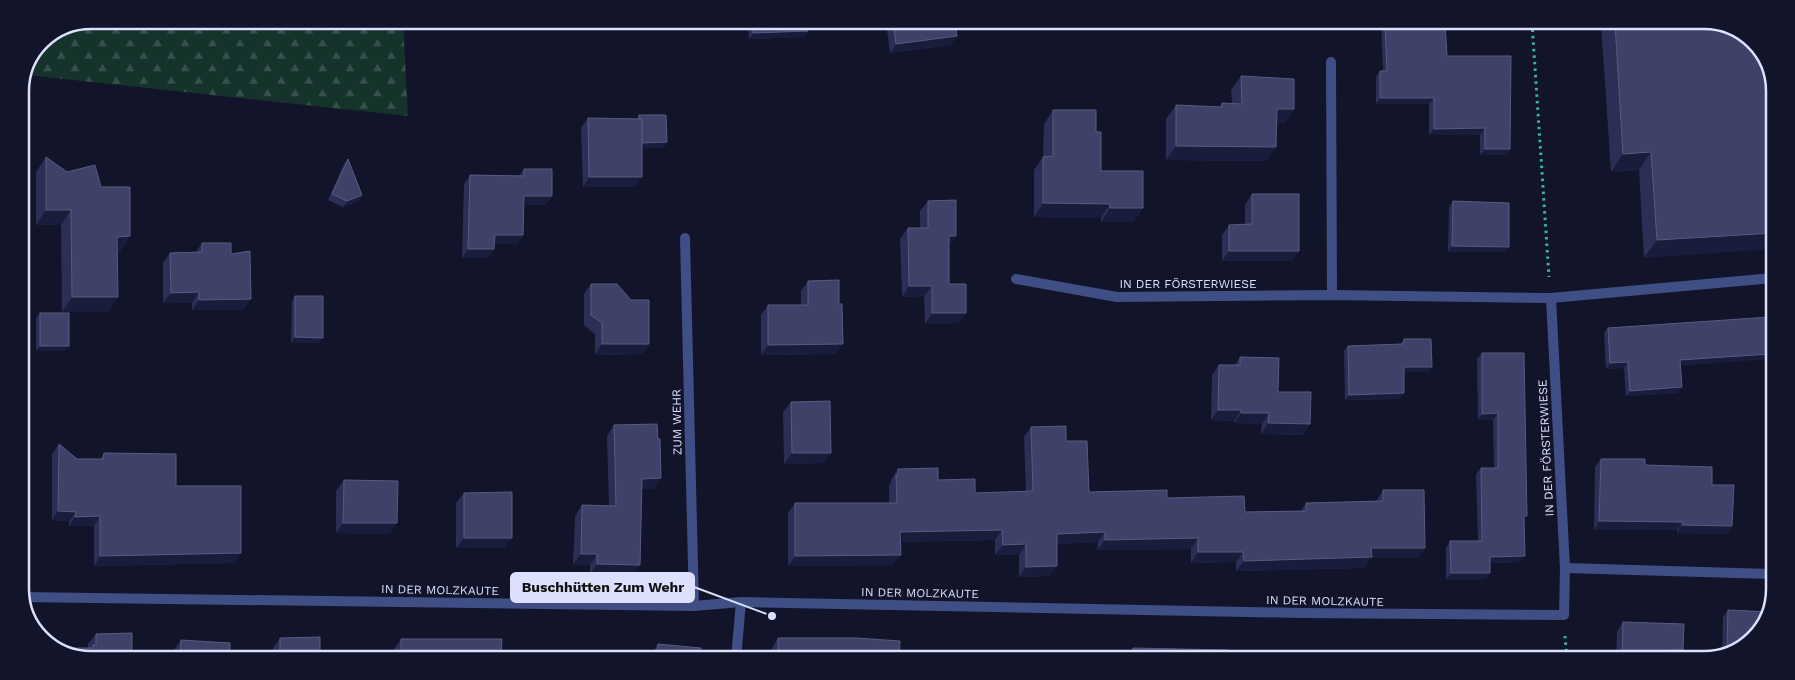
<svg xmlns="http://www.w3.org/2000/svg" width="1795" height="680" viewBox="0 0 1795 680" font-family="'Work Sans',sans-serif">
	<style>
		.forest { fill: url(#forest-firs) }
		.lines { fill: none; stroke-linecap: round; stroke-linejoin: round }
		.path { stroke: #37b790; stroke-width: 3; stroke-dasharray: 2.5 4; stroke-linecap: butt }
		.minor { stroke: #404e86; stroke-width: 10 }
		.wall { fill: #2c2e56 }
		.shaded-wall { fill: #1a1c3c }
		.building { fill: #3f4168; stroke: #585a7f }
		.labels { text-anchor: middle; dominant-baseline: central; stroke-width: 5; stroke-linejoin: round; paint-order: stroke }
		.street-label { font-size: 12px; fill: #dce0fd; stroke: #121429 }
		.rim { fill: none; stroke: #dce0fd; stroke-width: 2.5 }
		.leader { fill: none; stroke: #dce0fd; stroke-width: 2 }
		.callout-dot { fill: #dce0fd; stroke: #121429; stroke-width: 2 }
		.callout { fill: #dce0fd; stroke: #dce0fd; stroke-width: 2 }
		.callout-label { font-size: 14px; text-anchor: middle; font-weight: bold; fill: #111 }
	</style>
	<defs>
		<pattern id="forest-firs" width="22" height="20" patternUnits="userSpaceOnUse" patternTransform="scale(1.25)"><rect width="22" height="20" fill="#15332b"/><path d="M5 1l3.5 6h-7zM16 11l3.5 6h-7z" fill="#36504b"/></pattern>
	</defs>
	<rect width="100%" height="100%" fill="#121429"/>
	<path class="forest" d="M91,20L403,21L408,116L27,75L24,115H20V87L41,41Z"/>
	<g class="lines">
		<g class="path">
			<path d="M1532,23L1549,277"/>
			<path d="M1565,636L1567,660"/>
		</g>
		<g class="minor">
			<path d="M1331,62L1332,295"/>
			<path d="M685,238L694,606"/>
			<path d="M1016,279L1117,297L1332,295L1551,298L1773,278"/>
			<path d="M1565,568L1771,574"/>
			<path d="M21,597L694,606L741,602L1303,613L1564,615L1565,568L1551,298"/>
			<path d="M736,658L741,602"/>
		</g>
	</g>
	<g class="wall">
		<path d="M748,22H807L808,31L804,37L749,39Z"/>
		<path d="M886,22H955L951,45L890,53Z"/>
		<path d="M1381,23H1445L1447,56L1506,155H1480V135H1429V104H1376V77L1380,71H1383Z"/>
		<path d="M1601,24H1727L1775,86L1644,258L1639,170L1611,172Z"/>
		<path d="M1241,76L1294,109L1285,123H1277L1267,161L1166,160V119L1176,105L1219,107L1222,103L1232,104L1231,90Z"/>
		<path d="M1053,110L1096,132L1101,171L1143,208L1133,222H1101V218L1034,217V170L1043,157L1044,124Z"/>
		<path d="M639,115L667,142L663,148H642L635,187H583L581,128L588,118L637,119Z"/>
		<path d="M46,157L67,172L101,187L130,236L120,251H118L108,312H62L61,225H36V172Z"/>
		<path d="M348,159L362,195L359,201L343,207L328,200L344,164Z"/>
		<path d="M524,169L552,196L545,205H524L523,235L517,244H494V249L488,258H462L464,184L470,175L519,176Z"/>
		<path d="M1252,194L1292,261H1222V235L1229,225L1245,224V205Z"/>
		<path d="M928,201L949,246V284L959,323L925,324L924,296L902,297L900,239L908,228H920V211Z"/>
		<path d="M1453,201L1505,252H1448L1449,207Z"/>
		<path d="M202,243L231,254L243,310H192V303H163V263L170,253L196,252Z"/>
		<path d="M808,281L836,354L761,355V315L768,305H801V291Z"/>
		<path d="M591,284L649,344L642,354L595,355V334L584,325V294Z"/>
		<path d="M295,296L319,343H291L292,301Z"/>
		<path d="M40,313L65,351H36V318Z"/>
		<path d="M1773,327V363L1767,364L1766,359L1680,365L1678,393L1626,396L1624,368L1606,369L1604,333L1608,328Z"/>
		<path d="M1404,339L1432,367L1428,372H1404L1400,399L1345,400L1344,351L1348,346L1400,345Z"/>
		<path d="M1482,353H1524V521L1521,562L1490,563L1486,579L1446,580V548L1450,541H1478L1476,474L1481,468H1494L1493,420H1478L1477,359Z"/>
		<path d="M1240,357L1278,392L1310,424L1303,435L1261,434L1262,424L1234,423V421L1211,420L1212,375L1219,365H1235Z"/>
		<path d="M791,402L831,453L824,463L784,464L783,412Z"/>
		<path d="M614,425L654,489H642L640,565L632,575L590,574V565L573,564L575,516L582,505L609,506L607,436Z"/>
		<path d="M1031,427L1066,441L1089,492L1167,498L1245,512L1301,511L1306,503L1376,501L1383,490L1418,558H1371L1364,568L1236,571V562L1191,563V549L1097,550L1098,542L1057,544L1050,576L1019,577V555H995V540L900,542L893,565L788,566V513L795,503H889V485L891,483V480L898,469L938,480L975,493L1026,492L1024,437Z"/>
		<path d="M59,444L77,459H100L104,453L176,486L241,553L234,563L94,566V526H69V521L52,520V454Z"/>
		<path d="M1601,459L1645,465L1712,485L1732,526L1727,534L1677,533V530H1594L1595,467Z"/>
		<path d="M344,480L390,534L336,533V491Z"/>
		<path d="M464,493L505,548H456V503Z"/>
		<path d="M1728,610L1744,648L1725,654L1722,653L1723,617Z"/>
		<path d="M1623,622L1683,650L1677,659L1616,660L1617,632Z"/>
		<path d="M96,634L132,656L88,648V644Z"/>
		<path d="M280,638L320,657L274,656L273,648Z"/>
		<path d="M778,638L899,658H772V648Z"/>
		<path d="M401,639L501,657H394V649Z"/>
		<path d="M181,640L230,657L174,656V650Z"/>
		<path d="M658,644L700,658H651L652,654Z"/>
		<path d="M1133,648L1229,659H1126Z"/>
		<path d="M1286,651L1546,659L1563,660L1281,659Z"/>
		<path d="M1011,652L1060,658H1007Z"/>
	</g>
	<g class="shaded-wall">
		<path d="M808,31L804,37L749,39L753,33Z"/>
		<path d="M957,36L951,45L890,53L896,44Z"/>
		<path d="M1380,98H1434L1429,104H1376Z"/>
		<path d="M1277,109H1294L1285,123H1268Z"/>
		<path d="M1485,128L1480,135H1429L1434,129Z"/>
		<path d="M667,142L663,148L635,149L639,143Z"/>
		<path d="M1176,146L1276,147L1267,161L1166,160Z"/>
		<path d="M1485,149H1510L1506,155H1480Z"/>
		<path d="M1651,152L1639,170L1611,172L1623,154Z"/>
		<path d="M589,177H642L635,187H583Z"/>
		<path d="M362,195L359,201L343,207L347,201Z"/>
		<path d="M524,196H552L545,205H518Z"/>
		<path d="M1043,203L1110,204L1101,218L1034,217Z"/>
		<path d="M1110,208H1143L1133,222H1101Z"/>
		<path d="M46,210H71L61,225H36Z"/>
		<path d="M1774,233V249L1644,258L1657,240Z"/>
		<path d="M495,235H523L517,244H488Z"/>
		<path d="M130,236L120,251H107L117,237Z"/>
		<path d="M949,236H956L949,246Z"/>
		<path d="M1452,246L1509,247L1505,252H1448Z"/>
		<path d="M468,249H494L488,258H462Z"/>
		<path d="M1229,251H1299L1292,261H1222Z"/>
		<path d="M909,286H932L924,296L902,297Z"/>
		<path d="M199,292L192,303H163L171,293Z"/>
		<path d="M72,297H118L108,312H62Z"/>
		<path d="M251,299L243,310H192L199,300Z"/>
		<path d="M932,313H966L959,323L925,324Z"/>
		<path d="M295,337L323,338L319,343H291Z"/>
		<path d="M602,344H649L642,354L595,355Z"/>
		<path d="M843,344L836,354L761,355L768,345Z"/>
		<path d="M40,346H69L65,351H36Z"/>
		<path d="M1770,354L1766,359L1676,366L1680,360Z"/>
		<path d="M1771,358H1773V363L1767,364Z"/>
		<path d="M1628,362L1624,368L1606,369L1610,363Z"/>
		<path d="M1404,367H1432L1428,372H1400Z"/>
		<path d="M1682,387L1678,393L1626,396L1630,391Z"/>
		<path d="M1404,393L1400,399L1345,400L1349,395Z"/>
		<path d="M1218,410H1241L1234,421L1211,420Z"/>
		<path d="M1241,413H1269L1262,424L1234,423Z"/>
		<path d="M1498,413L1493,420H1478L1482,414Z"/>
		<path d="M1268,423L1310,424L1303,435L1261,434Z"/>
		<path d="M792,453H831L824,463L784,464Z"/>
		<path d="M661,478L654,489H635L642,479Z"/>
		<path d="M58,511L76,512L69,521L52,520Z"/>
		<path d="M100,516L94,526H69L75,517Z"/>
		<path d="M1599,521L1683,522L1677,530H1594Z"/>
		<path d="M343,523H397L390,534L336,533Z"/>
		<path d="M1682,525L1732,526L1727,534L1677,533Z"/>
		<path d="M1002,530L995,540L893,542L900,532Z"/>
		<path d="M1105,532L1098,542L1049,544L1057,534Z"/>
		<path d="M464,538H512L505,548H456Z"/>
		<path d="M1198,538L1191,549L1097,550L1105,540Z"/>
		<path d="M1026,544L1019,555H995L1003,545Z"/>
		<path d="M1371,548H1425L1418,558H1371L1364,568L1236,571L1244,561Z"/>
		<path d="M1198,552H1243L1236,562L1191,563Z"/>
		<path d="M241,553L234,563L94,566L100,556Z"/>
		<path d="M581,554H597L590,565L573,564Z"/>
		<path d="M901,555L893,565L788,566L795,556Z"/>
		<path d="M1525,556L1521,562L1486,563L1490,557Z"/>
		<path d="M597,564L640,565L632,575L590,574Z"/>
		<path d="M1057,566L1050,576L1019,577L1026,567Z"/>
		<path d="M1451,573H1490L1486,579L1446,580Z"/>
		<path d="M1727,646L1745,647L1744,648L1725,654L1722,653Z"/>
		<path d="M1669,650H1683L1677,659L1621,660L1622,658Z"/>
	</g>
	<g class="building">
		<path d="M752,22H807L808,31L753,33Z"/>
		<path d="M893,22H955L957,36L896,44Z"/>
		<path d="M1385,23H1445L1447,56H1511L1510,149H1485V128L1434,129V98H1380V71H1387Z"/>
		<path d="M1615,24H1727L1760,48L1775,86L1774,233L1657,240L1651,152L1623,154Z"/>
		<path d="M1241,76L1294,79V109H1277L1276,147L1176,146V105L1222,107V103L1242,104Z"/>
		<path d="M1053,110H1096V132H1101V171H1143V208H1110V204L1043,203V157L1053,156Z"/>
		<path d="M639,115H666L667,142L642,143V119H639Z"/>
		<path d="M588,118L642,119V177H589Z"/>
		<path d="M46,157L67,172L95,165L101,187H130V236L117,237L118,297H72L71,210H46Z"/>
		<path d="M348,159L362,195L347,201L332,194Z"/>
		<path d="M524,169H552V196H524L523,235H495L494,249H468L470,175L524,176Z"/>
		<path d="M1252,194H1299V251H1229V225L1252,224Z"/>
		<path d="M956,200V236H949V284H966V313H932V286H909L908,228H928V201Z"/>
		<path d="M1453,201L1509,203V247L1452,246Z"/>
		<path d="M202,243H231V254L250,251L251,299L199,300V292L171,293L170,253L202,252Z"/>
		<path d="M839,280V304H842L843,344L768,345V305H808V281Z"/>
		<path d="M591,284H617L631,300H649V344H602V323L591,315Z"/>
		<path d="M295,296H323V338L295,337Z"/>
		<rect x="40" y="313" width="29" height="33"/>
		<path d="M1770,317V328L1773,327V358H1771L1770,354L1680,360L1682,387L1630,391L1628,362L1610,363L1608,328Z"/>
		<path d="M1404,339H1431L1432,367H1404V393L1349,395L1348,346L1403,344Z"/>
		<path d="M1482,353H1524L1527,516H1524L1525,556L1490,557V573H1451L1450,541H1482L1481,468H1498V413L1482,414Z"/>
		<path d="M1240,357L1279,358L1278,392H1311L1310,424L1268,423L1269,413H1241V410H1218L1219,365H1240Z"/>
		<path d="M830,401L831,453H792L791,402Z"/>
		<path d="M657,424L658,439H660L661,478L642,479L640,565L597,564V554H581L582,505L616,506L614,425Z"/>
		<path d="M1066,426V441H1087L1089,492L1167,490V498L1244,496L1245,512L1306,511V503L1383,501V490H1424L1425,548H1371L1372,557L1244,561L1243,552H1198V538L1105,540V532L1057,534V566L1026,567V544L1003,545L1002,530L900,532L901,555L795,556V503H897L896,475H898V469L938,468V480L975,479V493L1033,491L1031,427Z"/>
		<path d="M59,444L77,459H103L104,453L176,454V486H241V553L100,556V516L75,517L76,512L58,511Z"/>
		<path d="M1601,459H1645V465L1712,467V485H1734L1732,526L1682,525L1683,522L1599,521Z"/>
		<path d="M344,480L398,481L397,523H343Z"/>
		<path d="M512,492V538H464V493Z"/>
		<path d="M1728,610L1771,612L1745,647L1727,646Z"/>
		<path d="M1623,622L1684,624L1683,650H1669V659L1622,658Z"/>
		<path d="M132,633V656H68L56,648H93V645H96V634Z"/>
		<path d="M320,637V657H262L280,656V638Z"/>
		<path d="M778,638H857L900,641L899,658H778Z"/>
		<path d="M401,639H502L501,657H401Z"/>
		<path d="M181,640L230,643V657L180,656Z"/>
		<path d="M658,644L701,648L700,658H657Z"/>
		<path d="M1133,648L1229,650V659H1133Z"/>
		<path d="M1286,651L1546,657V659H1563H1286Z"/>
		<path d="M1011,652L1060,654V658H1011Z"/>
	</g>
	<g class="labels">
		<g class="street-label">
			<text x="1188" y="284">IN DER FÖRSTERWIESE</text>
			<text transform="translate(677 422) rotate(-91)">ZUM WEHR</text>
			<text transform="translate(1546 448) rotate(-93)">IN DER FÖRSTERWIESE</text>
			<text transform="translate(440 590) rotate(1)">IN DER MOLZKAUTE</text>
			<text transform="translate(920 593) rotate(1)">IN DER MOLZKAUTE</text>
			<text transform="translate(1325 601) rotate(1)">IN DER MOLZKAUTE</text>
		</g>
	</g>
	<path d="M0 0H1795V680H0ZM91 29H1704A62 62 0 0 1 1766 91V589A62 62 0 0 1 1704 651H91A62 62 0 0 1 29 589V91A62 62 0 0 1 91 29Z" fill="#121429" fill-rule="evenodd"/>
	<path class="rim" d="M91 29H1704A62 62 0 0 1 1766 91V589A62 62 0 0 1 1704 651H91A62 62 0 0 1 29 589V91A62 62 0 0 1 91 29Z"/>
	<path class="leader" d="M772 616L694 587"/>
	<circle class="callout-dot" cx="772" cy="616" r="5"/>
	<rect class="callout" x="511" y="573" width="183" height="29" rx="5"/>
	<g class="callout-label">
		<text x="603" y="592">Buschhütten Zum Wehr</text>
	</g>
</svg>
